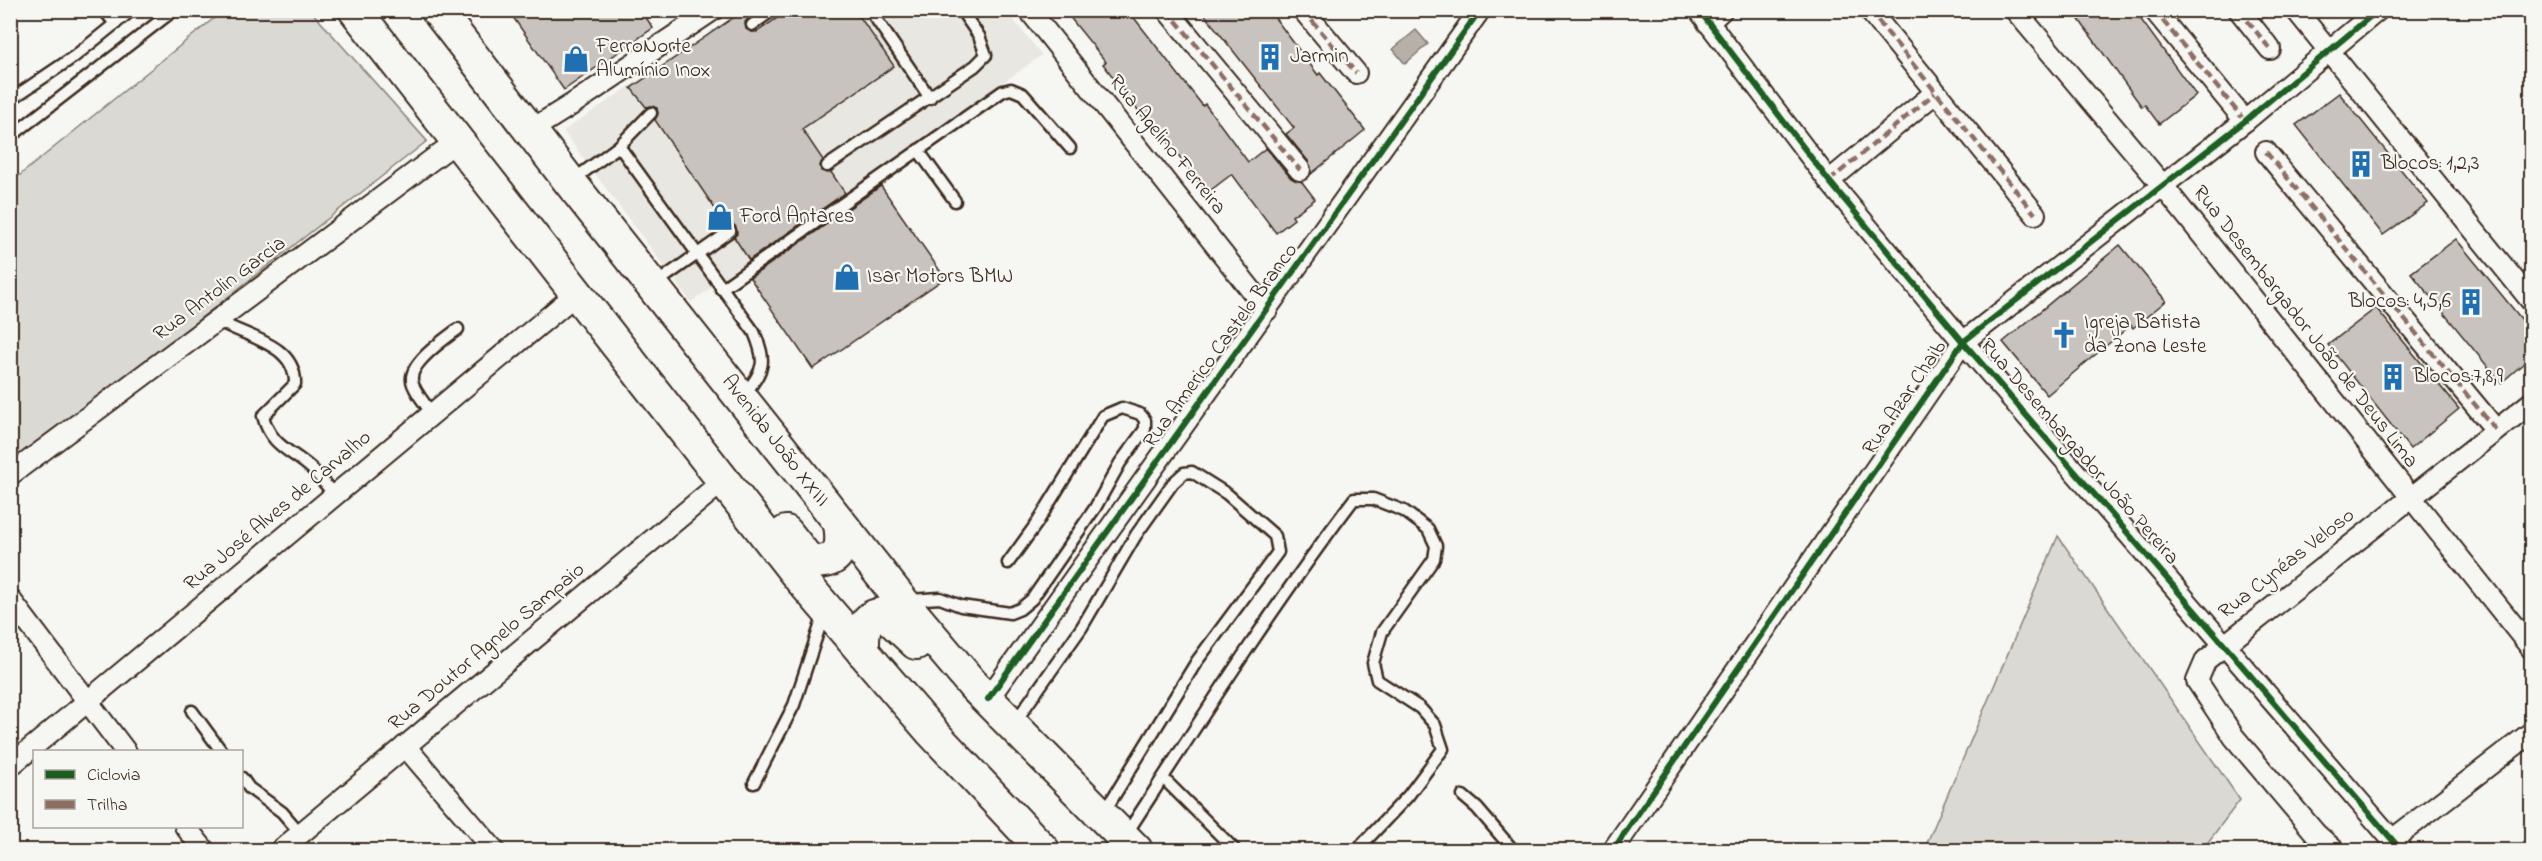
<svg xmlns="http://www.w3.org/2000/svg" width="2542" height="861" viewBox="0 0 2542 861" font-family="'Indie Flower',sans-serif">
	<style>
		.built { fill: #e8e7e2 }
		.green { fill: #dad9d3; stroke: #8a8278; stroke-width: 1.5 }
		.water { fill: #b6b0a9; stroke: #857a71; stroke-width: 1.5 }
		.building { fill: #c8c3be; stroke: #3b2a1e; stroke-width: 1.5 }
		.lines { fill: none; stroke-linecap: round; stroke-linejoin: round }
		.service-casing { stroke: #3b2a1e; stroke-width: 15 }
		.minor-casing { stroke: #3b2a1e; stroke-width: 24 }
		.primary-casing { stroke: #3b2a1e; stroke-width: 36 }
		.service { stroke: #f6f6f2; stroke-width: 10 }
		.minor { stroke: #f6f6f2; stroke-width: 20 }
		.primary { stroke: #f6f6f2; stroke-width: 32 }
		.quiet { stroke: #8d6e63; stroke-width: 4.5; stroke-dasharray: 9 4.5; stroke-linecap: butt }
		.cycleway-casing { stroke: #f6f6f2; stroke-width: 10 }
		.cycleway { stroke: #1b5e20; stroke-width: 6 }
		.labels { text-anchor: middle; dominant-baseline: central; stroke-width: 4.5; stroke-linejoin: round; paint-order: stroke }
		.poi-label { font-size: 21px; fill: #3b2a1e; stroke: #f6f6f2; text-anchor: start }
		.street-label { font-size: 21px; fill: #3b2a1e; stroke: #f6f6f2 }
	</style>
	<rect width="100%" height="100%" fill="#f6f6f2"/>
	<filter id="ink" filterUnits="userSpaceOnUse"><feTurbulence type="fractalNoise" baseFrequency=".0167" numOctaves="2"/><feDisplacementMap in="SourceGraphic" scale="12" xChannelSelector="R" yChannelSelector="G"/><feConvolveMatrix kernelMatrix="1 2 1 2 8 2 1 2 1" color-interpolation-filters="sRGB"/></filter>
	<g filter="url(#ink)">
		<path class="built" d="M742,11H1006L1042,55L691,302L563,131Z"/>
		<g class="green">
			<path d="M223,11H311L427,141L11,467L10,183Z"/>
			<path d="M2058,536L2240,800L2202,850H1924Z"/>
		</g>
		<path class="water" d="M1416,30L1428,44L1405,64L1393,49Z"/>
		<g class="building">
			<path d="M508,10H641L653,28L564,90Z"/>
			<path d="M789,10H855L894,66L802,129L823,160L820,166L821,171L827,173L831,172L845,193L749,260L734,237L737,234L736,227L733,224L726,225L655,120L658,114L657,108L652,106L646,107L631,88L743,11L748,19L745,22L746,29L752,32H757Z"/>
			<path d="M1064,10H1128L1203,106L1205,104L1248,162L1266,148L1291,178L1302,182L1315,199L1292,216L1294,219L1276,233L1232,174L1207,193L1151,119L1147,122L1103,64L1106,62Z"/>
			<path d="M1201,10H1269L1318,75L1320,73L1365,130L1311,174L1309,162L1286,134L1294,128Z"/>
			<path d="M2072,10H2134L2196,95L2159,124L2145,105L2142,107Z"/>
			<path d="M2339,93L2428,203L2383,235L2296,125Z"/>
			<path d="M881,186L945,278L813,369L750,278Z"/>
			<path d="M2456,239L2532,332V356L2501,383L2411,273Z"/>
			<path d="M2120,245L2166,301L2133,328L2131,325L2047,395L2003,342Z"/>
			<path d="M2376,308L2459,409L2410,449L2328,345Z"/>
		</g>
		<g class="lines">
			<defs>
				<g id="service">
					<path d="M104,10L115,24"/>
					<path d="M870,10L930,98"/>
					<path d="M752,25L773,10"/>
					<path d="M10,100L75,56L132,10"/>
					<path d="M10,137L174,10"/>
					<path d="M619,146L754,332C768,365 763,369 743,397"/>
					<path d="M918,150L955,201"/>
					<path d="M827,166L975,66L986,55L979,36L961,10"/>
					<path d="M573,180L619,146L651,113"/>
					<path d="M655,284L730,231"/>
					<path d="M721,289L1003,91L1011,89L1023,94L1070,148"/>
					<path d="M217,320C244,337 296,343 295,384L263,416C271,448 294,451 313,470C321,478 327,487 335,495"/>
					<path d="M432,414C426,404 414,392 412,381C409,363 445,339 458,329"/>
					<path d="M909,600L940,598L961,606L1010,613L1020,609L1032,599L1095,508L1120,463L1145,429V420L1140,414L1122,408L1103,416L1037,523L1008,563"/>
					<path d="M192,711L222,752"/>
					<path d="M1015,722L1082,627L1136,535L1173,483L1184,473L1192,472L1227,494L1275,536L1278,552L1197,661L1103,814"/>
					<path d="M242,778L249,788L282,812L301,834"/>
					<path d="M1163,778L1235,850"/>
					<path d="M754,783L794,705L824,614"/>
					<path d="M1463,796L1477,808L1513,850"/>
					<path d="M1125,836C1199,722 1272,607 1354,499H1373L1404,511L1428,529L1436,546L1434,559L1382,632L1373,663L1377,680L1420,708L1435,725L1443,749L1408,796L1357,850"/>
				</g>
				<g id="minor">
					<path d="M1029,10L1267,310"/>
					<path d="M1167,10L1300,170"/>
					<path d="M1303,10L1356,73"/>
					<path d="M1699,10L1829,181L1963,342L2401,850"/>
					<path d="M1869,10L2035,214"/>
					<path d="M2015,10L2163,186L2532,649"/>
					<path d="M2154,10L2245,121"/>
					<path d="M2239,10L2270,49"/>
					<path d="M2296,10L2532,302"/>
					<path d="M1708,23L1722,10"/>
					<path d="M531,130L571,105L713,10"/>
					<path d="M2266,152L2496,430"/>
					<path d="M1829,181L1935,93"/>
					<path d="M10,475L457,141"/>
					<path d="M10,599L126,752"/>
					<path d="M988,699L1480,10"/>
					<path d="M405,746L494,850"/>
					<path d="M10,766L576,294"/>
					<path d="M185,826L204,850"/>
					<path d="M2392,840L2532,732"/>
					<path d="M281,850L723,481"/>
					<path d="M1613,850L1963,342L2245,121L2378,10"/>
					<path d="M2334,850L2316,834L2234,737L2197,681L2206,660L2532,402"/>
				</g>
				<g id="primary">
					<path d="M355,10L798,576L932,732L1043,850"/>
					<path d="M437,10L570,182L902,601L973,685L1136,850"/>
					<path d="M786,532L809,561C839,565 844,550 840,524"/>
					<path d="M863,652C863,633 861,615 885,614L916,643"/>
				</g>
			</defs>
			<use href="#service" class="service-casing"/>
			<use href="#minor" class="minor-casing"/>
			<use href="#primary" class="primary-casing"/>
			<use href="#service" class="service"/>
			<use href="#minor" class="minor"/>
			<use href="#primary" class="primary"/>
			<g class="quiet">
				<path d="M1167,10L1300,170"/>
				<path d="M1303,10L1356,73"/>
				<path d="M1869,10L2035,214"/>
				<path d="M2154,10L2245,121"/>
				<path d="M2239,10L2270,49"/>
				<path d="M2266,152L2496,430"/>
				<path d="M1829,181L1935,93"/>
			</g>
			<defs>
				<g id="cycleway">
					<path d="M1699,10L1829,181L1963,342L2401,850"/>
					<path d="M988,699L1480,10"/>
					<path d="M1613,850L1963,342L2245,121L2378,10"/>
				</g>
			</defs>
			<use href="#cycleway" class="cycleway-casing"/>
			<use href="#cycleway" class="cycleway"/>
		</g>
	</g>
	<defs>
		<symbol id="building-bare" viewBox="-9 -9 18 18"><path d="M-4-6H4V6H1V3H-1V6H-4ZM-2.5-4.3h1.7v1.8h-1.7ZM.8-4.3h1.7v1.8H.8ZM-2.5-1h1.7V.8h-1.7ZM.8-1h1.7V.8H.8Z" fill="#1f6fb2" stroke="#f6f6f2" stroke-width="2.5" paint-order="stroke"/></symbol>
		<symbol id="shop-bare" viewBox="-9 -9 18 18"><path d="M-5-2.5h2.3a2.7 3.5 0 0 1 5.4 0H5L5.5 6h-11ZM-1.5-2.5h3a1.5 2.3 0 0 0-3 0Z" fill="#1f6fb2" stroke="#f6f6f2" stroke-width="2.5" paint-order="stroke"/></symbol>
		<symbol id="church-bare" viewBox="-9 -9 18 18"><path d="M-1.2-6h2.4v3.5h3.3v2.4h-3.3V6h-2.4V-.1h-3.3v-2.4h3.3Z" fill="#1f6fb2" stroke="#f6f6f2" stroke-width="2.5" paint-order="stroke"/></symbol>
	</defs>
	<g fill-rule="evenodd">
		<use href="#building-bare" x="1251" y="38" width="38" height="38"/>
		<use href="#shop-bare" x="557" y="40" width="38" height="38"/>
		<use href="#building-bare" x="2342" y="145" width="38" height="38"/>
		<use href="#shop-bare" x="701" y="198" width="38" height="38"/>
		<use href="#shop-bare" x="828" y="258" width="38" height="38"/>
		<use href="#building-bare" x="2452" y="283" width="38" height="38"/>
		<use href="#church-bare" x="2045" y="316" width="38" height="38"/>
		<use href="#building-bare" x="2374" y="358" width="38" height="38"/>
	</g>
	<g class="labels">
		<g class="poi-label">
			<text x="596" y="47">FerroNorte<tspan x="596" dy="24">Alumínio Inox</tspan></text>
			<text x="1290" y="57">Jarmin</text>
			<text x="2381" y="164">Blocos: 1,2,3</text>
			<text x="740" y="217">Ford Antares</text>
			<text x="867" y="277">Isar Motors BMW</text>
			<text x="2451" y="302" text-anchor="end">Blocos: 4,5,6</text>
			<text x="2084" y="323">Igreja Batista<tspan x="2084" dy="24">da Zona Leste</tspan></text>
			<text x="2413" y="377">Blocos:7,8,9</text>
		</g>
		<g class="street-label">
			<text transform="translate(1167 145) rotate(51)">Rua Agelino Ferreira</text>
			<text transform="translate(220 289) rotate(-37)">Rua Antolin Garcia</text>
			<text transform="translate(2305 327) rotate(52)">Rua Desembargador João de Deus Lima</text>
			<text transform="translate(1221 346) rotate(-54)">Rua Americo Castelo Branco</text>
			<text transform="translate(1905 398) rotate(-56)">Rua Azar Chaib</text>
			<text transform="translate(775 441) rotate(52)">Avenida João XXIII</text>
			<text transform="translate(2079 452) rotate(49)">Rua Desembargador João Pereira</text>
			<text transform="translate(278 511) rotate(-40)">Rua José Alves de Carvalho</text>
			<text transform="translate(2287 564) rotate(-38)">Rua Cynéas Veloso</text>
			<text transform="translate(487 647) rotate(-40)">Rua Doutor Agnelo Sampaio</text>
		</g>
	</g>
	<rect width="2542" height="861" fill="none" stroke="#f6f6f2" stroke-width="36"/>
	<rect x="18" y="18" width="2506" height="825" fill="none" stroke="#3b2a1e" stroke-width="2" filter="url(#ink)"/>
	<rect x="33" y="750" width="210" height="78" fill="#f6f6f2" stroke="#aba49d" stroke-width="1.5"/>
	<rect x="45" y="770" width="30" height="9" fill="#1b5e20" stroke="#aba49d" stroke-width="1.5"/>
	<text x="87" y="780" font-size="18" fill="#3b2a1e">Ciclovia</text>
	<rect x="45" y="800" width="30" height="9" fill="#8d6e63" stroke="#aba49d" stroke-width="1.5"/>
	<text x="87" y="810" font-size="18" fill="#3b2a1e">Trilha</text>
</svg>
